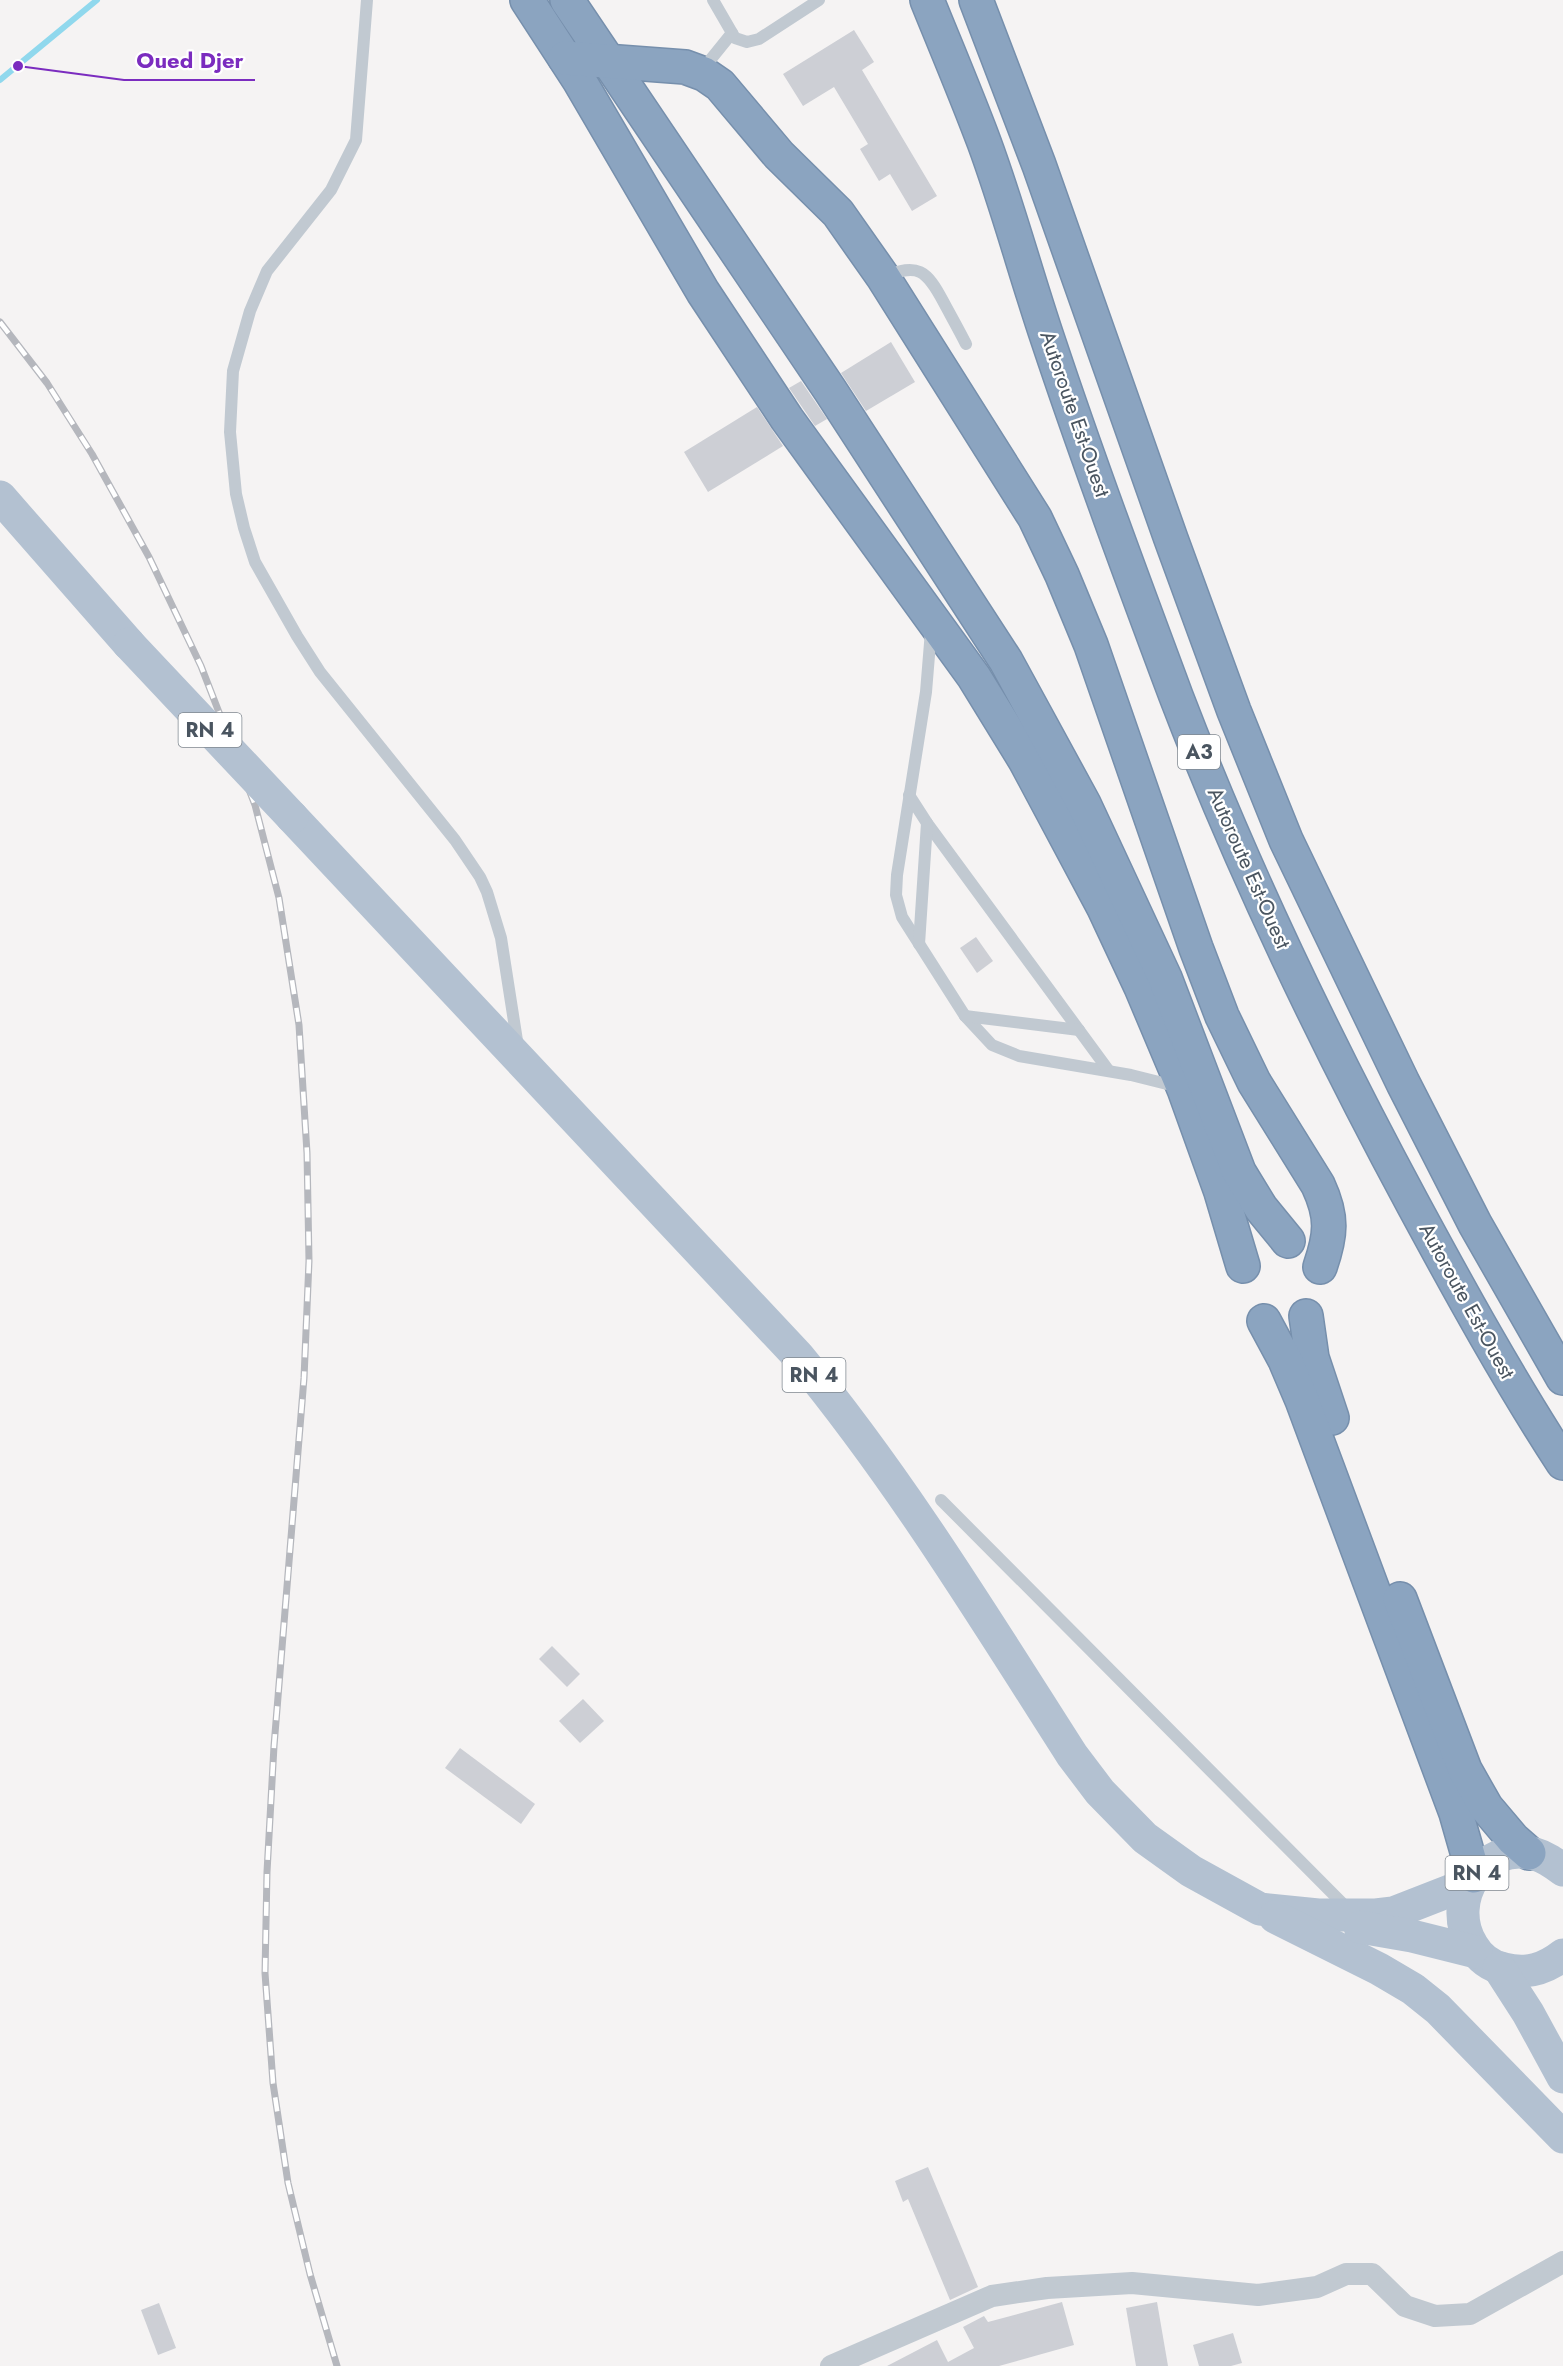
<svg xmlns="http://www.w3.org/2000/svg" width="1563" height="2366" viewBox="0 0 1563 2366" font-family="Jost,sans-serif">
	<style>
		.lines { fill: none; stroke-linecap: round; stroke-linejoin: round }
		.stream { stroke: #90d8ed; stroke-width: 6 }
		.building { fill: #cdcfd5 }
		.highway-casing { stroke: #768fac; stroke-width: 36 }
		.lane { stroke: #c1c9d1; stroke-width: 12 }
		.street { stroke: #c1c9d1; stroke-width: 22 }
		.primary { stroke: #b3c1d1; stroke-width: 33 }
		.highway { stroke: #8ba4c0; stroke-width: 33 }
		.rail-casing { stroke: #b5b7bd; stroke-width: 7 }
		.rail { stroke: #fff; stroke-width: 4.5; stroke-dasharray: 14; stroke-linecap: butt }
		.primary-bridge { stroke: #b3c1d1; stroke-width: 33 }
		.labels { text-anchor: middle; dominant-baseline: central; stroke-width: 4.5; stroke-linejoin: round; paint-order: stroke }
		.shield { fill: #fff; stroke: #808890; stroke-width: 1.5 }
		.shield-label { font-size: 20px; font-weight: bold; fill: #4a5560 }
		.street-label { font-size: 21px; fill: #4a5560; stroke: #fff }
		.leader { fill: none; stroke: #7b2cbf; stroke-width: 2 }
		.callout-dot { fill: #7b2cbf; stroke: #fff; stroke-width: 2 }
		.callout-label { font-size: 22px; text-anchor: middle; font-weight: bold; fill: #7b2cbf; stroke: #fff; stroke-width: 4.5; stroke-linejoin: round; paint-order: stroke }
	</style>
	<rect width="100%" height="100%" fill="#f5f3f3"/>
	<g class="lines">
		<path class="stream" d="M0,80L97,0"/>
	</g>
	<g class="building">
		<path d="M854,30L874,62L862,70L937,196L912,211L890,174L879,181L860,149L868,144L834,87L803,106L783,74Z"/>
		<path d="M891,342L915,382L866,411L841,373Z"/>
		<path d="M801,381L827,419L815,426L789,388Z"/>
		<path d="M757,407L783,446L708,492L684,452Z"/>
		<path d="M976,937L993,961L977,973L960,948Z"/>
		<path d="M552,1646L580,1674L567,1687L539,1659Z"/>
		<path d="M583,1699L604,1721L580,1743L559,1721Z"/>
		<path d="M460,1748L535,1804L521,1824L445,1768Z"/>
		<path d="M928,2167L978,2287L950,2300L908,2199L903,2202L895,2181Z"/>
		<path d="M1062,2302L1074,2345L999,2366H887L937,2340L948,2362L974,2348L963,2327L984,2316L988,2322Z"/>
		<path d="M1157,2302L1168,2366H1136L1126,2308Z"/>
		<path d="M159,2303L176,2348L158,2355L141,2310Z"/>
		<path d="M1233,2333L1242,2363L1231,2366H1199L1193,2345Z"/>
	</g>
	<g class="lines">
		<defs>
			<g id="highway">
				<path d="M527,0L579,80L703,292L787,419L974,677L1025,760L1104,908L1141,987L1184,1089L1221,1192L1243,1266"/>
				<path d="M567,0L830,390L1006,661L1084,804L1165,978L1239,1172L1261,1208L1288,1241"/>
				<path d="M927,0C946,47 966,94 984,142C1008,207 1026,275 1048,340C1088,460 1132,578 1176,696C1243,871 1325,1041 1414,1206C1461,1293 1509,1380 1563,1463"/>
				<path d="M976,0L1039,165L1171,539L1234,711L1286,840L1403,1083L1475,1224L1563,1378"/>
				<path d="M565,58L685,67L704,74L720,85L779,155L838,213L883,277L1035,518L1062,575L1091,645L1196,948L1222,1016L1254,1082L1318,1185C1333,1217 1331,1235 1320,1267"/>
				<path d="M1306,1316L1312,1358L1332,1418"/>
				<path d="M1264,1321L1285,1360L1302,1400L1456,1813L1474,1876"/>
				<path d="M1400,1599L1465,1770L1486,1807L1513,1839L1529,1853"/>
			</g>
		</defs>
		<use href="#highway" class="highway-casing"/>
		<g class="lane">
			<path d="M367,0L356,140L331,190L267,271L250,311L233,371L230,432L236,494L244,528L255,562L297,636L320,672L455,840L480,877L487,892L501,938L518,1047"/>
			<path d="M713,0L735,38L747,42L759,39L819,0"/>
			<path d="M705,73L711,59L732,33"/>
			<path d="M884,277C918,262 927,271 943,301C951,316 959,330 966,344"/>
			<path d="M931,631L926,692L897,875L896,895L902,917L965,1016L992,1045L1019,1056L1131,1075L1179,1087"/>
			<path d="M909,795L927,823L1109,1071"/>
			<path d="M919,944L927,823"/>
			<path d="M965,1016L1079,1030"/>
			<path d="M941,1500L1348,1909"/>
		</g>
		<path class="street" d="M831,2366L992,2296L1047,2288L1132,2283L1258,2295L1317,2287L1346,2274H1372L1405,2306L1435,2316L1470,2314L1563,2262"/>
		<g class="primary">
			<path d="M0,497L129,644"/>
			<path d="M292,817L798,1356C901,1481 985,1619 1072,1755L1100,1792L1145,1838L1191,1871L1260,1909L1318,1915H1376L1393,1913L1470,1883"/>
			<path d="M1563,1870C1554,1863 1546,1857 1535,1854C1482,1840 1445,1901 1472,1945C1479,1957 1490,1966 1504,1969C1527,1975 1545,1969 1563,1955"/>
			<path d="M1275,1917L1379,1969L1413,1989L1438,2009L1563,2137"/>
			<path d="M1360,1927L1412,1936L1476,1952"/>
			<path d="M1499,1968L1528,2013L1563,2077"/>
		</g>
		<use href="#highway" class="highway"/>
		<defs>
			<path id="rail" d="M0,322L47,383L92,454L149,557L201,666L255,805L279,898L299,1025L307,1153L309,1261L304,1378L274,1746L267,1872L265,1973L273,2083L288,2183L310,2274L337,2366"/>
		</defs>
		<use href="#rail" class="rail-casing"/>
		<use href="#rail" class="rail"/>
		<path class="primary-bridge" d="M129,644L292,817"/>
	</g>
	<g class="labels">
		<g class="shield">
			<rect x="178.5" y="713" width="63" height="34" rx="4.5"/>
			<rect x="1178" y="735" width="42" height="34" rx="4.5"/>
			<rect x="782.5" y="1358" width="63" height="34" rx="4.5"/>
			<rect x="1445.5" y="1856" width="63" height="34" rx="4.5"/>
		</g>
		<g class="shield-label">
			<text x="210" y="730">RN 4</text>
			<text x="1199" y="752">A3</text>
			<text x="814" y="1375">RN 4</text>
			<text x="1477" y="1873">RN 4</text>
		</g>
		<g class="street-label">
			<text transform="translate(1075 414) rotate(71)">Autoroute Est-Ouest</text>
			<text transform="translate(1249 868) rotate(66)">Autoroute Est-Ouest</text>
			<text transform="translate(1467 1301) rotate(61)">Autoroute Est-Ouest</text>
		</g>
	</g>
	<path class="leader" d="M18 66L124 80H255"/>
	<circle class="callout-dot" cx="18" cy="66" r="6"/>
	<g class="callout-label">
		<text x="190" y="68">Oued Djer</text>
	</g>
</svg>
